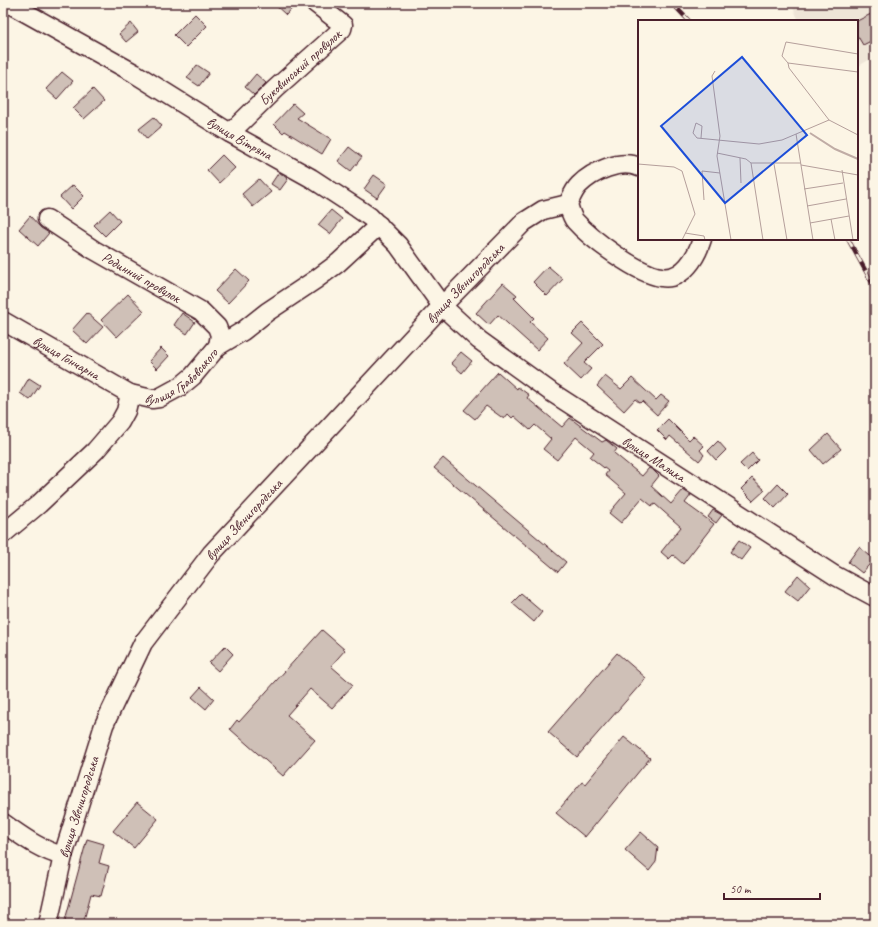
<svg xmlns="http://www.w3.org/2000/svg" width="878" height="927" viewBox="0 0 878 927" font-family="Caveat,sans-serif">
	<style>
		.built { fill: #eee5d7 }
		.building { fill: #cfc0b7; stroke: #4a1f2b }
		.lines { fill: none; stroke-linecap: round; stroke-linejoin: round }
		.minor-casing { stroke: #4a1f2b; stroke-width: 21 }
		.minor { stroke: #fcf5e5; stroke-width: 18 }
		.rail-casing { stroke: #4a1f2b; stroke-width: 4.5 }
		.rail { stroke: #fcf5e5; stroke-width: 3; stroke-dasharray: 9; stroke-linecap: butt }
		.labels { text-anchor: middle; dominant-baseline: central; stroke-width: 4; stroke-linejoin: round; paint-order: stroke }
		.street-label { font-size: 14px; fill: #4a1f2b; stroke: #fcf5e5 }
		.inset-river { fill: none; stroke: #c0aca5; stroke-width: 2 }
		.inset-road { fill: none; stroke: #b59f9b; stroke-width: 1 }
		.view { fill: #1d4ed8; fill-opacity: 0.15; stroke: #1d4ed8; stroke-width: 2 }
		.inset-edge { fill: none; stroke: #4a1f2b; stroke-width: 2 }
	</style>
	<rect width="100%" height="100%" fill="#fcf5e5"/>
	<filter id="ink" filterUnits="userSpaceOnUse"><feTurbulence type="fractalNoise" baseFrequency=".025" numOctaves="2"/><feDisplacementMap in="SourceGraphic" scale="8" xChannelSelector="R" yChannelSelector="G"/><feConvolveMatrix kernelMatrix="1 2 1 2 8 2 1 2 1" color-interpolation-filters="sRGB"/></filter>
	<g filter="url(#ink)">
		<path class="built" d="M791,3H875V56L857,67V21H799Z"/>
		<g class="building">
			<path d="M273,3H297L286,15Z"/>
			<path d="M875,12V39L863,45L857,35V21Z"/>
			<path d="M195,14L207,26L186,47L174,35Z"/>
			<path d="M131,23L138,32L126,42L119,34Z"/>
			<path d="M197,65L209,73L199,86L187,78Z"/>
			<path d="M62,72L73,81L57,99L46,89Z"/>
			<path d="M256,74L266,83L254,95L245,87Z"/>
			<path d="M93,89L104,101L84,119L73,108Z"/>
			<path d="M293,104L303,113L297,118L331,139L322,154L285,131L283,133L274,124Z"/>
			<path d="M154,117L162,126L147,139L139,129Z"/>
			<path d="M349,147L362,157L351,171L338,161Z"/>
			<path d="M222,155L235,168L219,183L207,170Z"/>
			<path d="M279,172L288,179L280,190L271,184Z"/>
			<path d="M374,175L387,184L377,198L364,189Z"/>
			<path d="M259,179L271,192L253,207L242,194Z"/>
			<path d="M73,185L84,196L71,209L60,197Z"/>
			<path d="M110,210L120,221L105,236L94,225Z"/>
			<path d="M331,210L342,219L330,234L318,225Z"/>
			<path d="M30,216L41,228L49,233L38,246L19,229Z"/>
			<path d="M548,266L563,279L547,296L533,282Z"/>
			<path d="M236,269L249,281L228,303L215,291Z"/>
			<path d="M503,283L517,295L514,298L534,318L530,322L548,338L537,350L498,315L489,325L476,313Z"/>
			<path d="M128,294L144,311L117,337L101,320Z"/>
			<path d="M87,313L103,327L87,344L72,330Z"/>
			<path d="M182,313L195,322L187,334L174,325Z"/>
			<path d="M582,323L603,344L584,363L591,369L581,380L564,364L583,343L572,333Z"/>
			<path d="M161,348L169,356L157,369L149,361Z"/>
			<path d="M461,352L472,361L462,373L451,363Z"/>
			<path d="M498,372L517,389L518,387L529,395L527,398L562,427L570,418L602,442L606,440L617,449L614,453L642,476L649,468L653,470L659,476L651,486L671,504L683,490L691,495L685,503L714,524L683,564L673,555L669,559L661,552L681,527L655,504L652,506L642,498L621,523L609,513L626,493L605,475L608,471L590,457L594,452L576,437L557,460L543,449L551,439L535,425L530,430L514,416L512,418L508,414L504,419L486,406L475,419L464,410Z"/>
			<path d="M605,376L621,389L632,378L656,400L661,395L669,401L657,415L642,401L640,403L635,399L624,411L597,386Z"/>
			<path d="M29,378L40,385L30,400L20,393Z"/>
			<path d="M668,419L689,440L693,436L704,446L700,450L704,455L699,461L670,436L667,440L657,430Z"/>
			<path d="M828,434L841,449L823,464L811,450Z"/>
			<path d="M718,441L726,450L716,460L708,451Z"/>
			<path d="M752,453L758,460L747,471L740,464Z"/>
			<path d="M443,458L566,562L558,572L434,468Z"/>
			<path d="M752,478L765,490L753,501L741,489Z"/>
			<path d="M778,484L788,494L775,508L765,498Z"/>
			<path d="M713,510L722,515L716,523L708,517Z"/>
			<path d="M739,540L750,548L741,560L730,552Z"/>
			<path d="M859,547L874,559L862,573L848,562Z"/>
			<path d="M798,575L810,586L798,601L785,591Z"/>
			<path d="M521,594L542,612L534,622L512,603Z"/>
			<path d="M322,630L345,650L331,666L353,685L332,708L310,689L287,715L315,740L283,776L230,729L237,720L239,722Z"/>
			<path d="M225,646L233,654L218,671L209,663Z"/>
			<path d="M617,653L646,678L577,757L548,732Z"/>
			<path d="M201,687L214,699L206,709L192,697Z"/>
			<path d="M624,737L650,758L585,837L556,813L582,782L585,784Z"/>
			<path d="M137,802L158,819L134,848L113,831Z"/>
			<path d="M641,832L658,847L656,862L649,871L625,850Z"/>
			<path d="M87,839L104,844L99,863L109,866L101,896L91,894L83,924H64Z"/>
		</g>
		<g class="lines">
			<defs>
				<g id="minor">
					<path id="s1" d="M8,3L134,73L230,133L311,178L357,208L370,217L398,245L442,306L479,340L551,392L834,575L875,597"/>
					<path id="s2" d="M230,133L275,89L342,29L343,25L315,3"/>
					<path d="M639,167C620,159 593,171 579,185C574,190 571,198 568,204C570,210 571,216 575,221C591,239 638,274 661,277C683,281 697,256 702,239"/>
					<path id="s3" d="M47,219L94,250L201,311L217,327L220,335L218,346"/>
					<path id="s4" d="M3,321L130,394"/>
					<path id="s5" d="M3,534L39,504L95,451L120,422L126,411L130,394L152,399L159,398L181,386L193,376L218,346L243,331L267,312L315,280L338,263L379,225"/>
					<path d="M3,823C22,836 40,850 63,856"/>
					<path id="s6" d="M48,924L63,856L104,725L143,643L211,554L442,306L524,222L543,210L568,204"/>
				</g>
			</defs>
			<use href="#minor" class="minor-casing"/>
			<use href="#minor" class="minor"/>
			<defs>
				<g id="rail">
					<path d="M672,3L689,21"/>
					<path d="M848,239L875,288"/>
				</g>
			</defs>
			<use href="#rail" class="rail-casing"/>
			<use href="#rail" class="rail"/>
		</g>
	</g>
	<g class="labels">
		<g class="street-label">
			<text stroke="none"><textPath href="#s2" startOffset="96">Буковинський провулок</textPath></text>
			<text stroke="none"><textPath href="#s1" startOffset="268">вулиця Вітряна</textPath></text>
			<text stroke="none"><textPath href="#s3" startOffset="111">Родинний провулок</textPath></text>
			<text stroke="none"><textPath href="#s6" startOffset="781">вулиця Звенигородська</textPath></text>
			<text stroke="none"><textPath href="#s4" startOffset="73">вулиця Гончарна</textPath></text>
			<text stroke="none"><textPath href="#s5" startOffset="252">вулиця Грабовського</textPath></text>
			<text stroke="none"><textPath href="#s1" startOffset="797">вулиця Малика</textPath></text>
			<text stroke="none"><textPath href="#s6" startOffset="457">вулиця Звенигородська</textPath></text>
			<text stroke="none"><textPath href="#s6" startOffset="121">вулиця Звенигородська</textPath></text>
		</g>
	</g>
	<g transform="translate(638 20)">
		<rect width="220" height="220" fill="#fcf5e5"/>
		<path class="inset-river" d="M172,113L197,129L220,139"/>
		<path class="inset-road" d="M150,43L151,48L191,100L220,115M150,43L144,36L148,22L220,34M150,43L220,52M77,51L74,56L82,116L79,136L93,220M158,114L175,220M63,118L64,106L58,103L55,113L59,118L121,124L144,120L191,100M79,133L108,139L113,143H163M102,138L103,163M113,143L125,220M0,144L36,147L44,151L57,194L44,220M136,144L149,220M163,145L220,155M204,150L215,220M166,169L205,163M66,180L64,151L82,153M169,186L208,179M193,199L197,220M172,203L211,196M47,213L66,216L67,220"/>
		<path class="view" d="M104,37L169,115L87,183L23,106Z"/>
		<rect width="220" height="220" class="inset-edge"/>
	</g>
	<rect width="878" height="927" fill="none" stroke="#fcf5e5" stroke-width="16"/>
	<rect x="8" y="8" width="862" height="911" fill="none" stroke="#4a1f2b" stroke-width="1.5" filter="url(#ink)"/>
	<path d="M724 893v6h96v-6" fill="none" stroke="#4a1f2b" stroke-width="2"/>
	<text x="730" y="893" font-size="12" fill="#4a1f2b" stroke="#fcf5e5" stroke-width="3" paint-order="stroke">50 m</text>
</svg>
